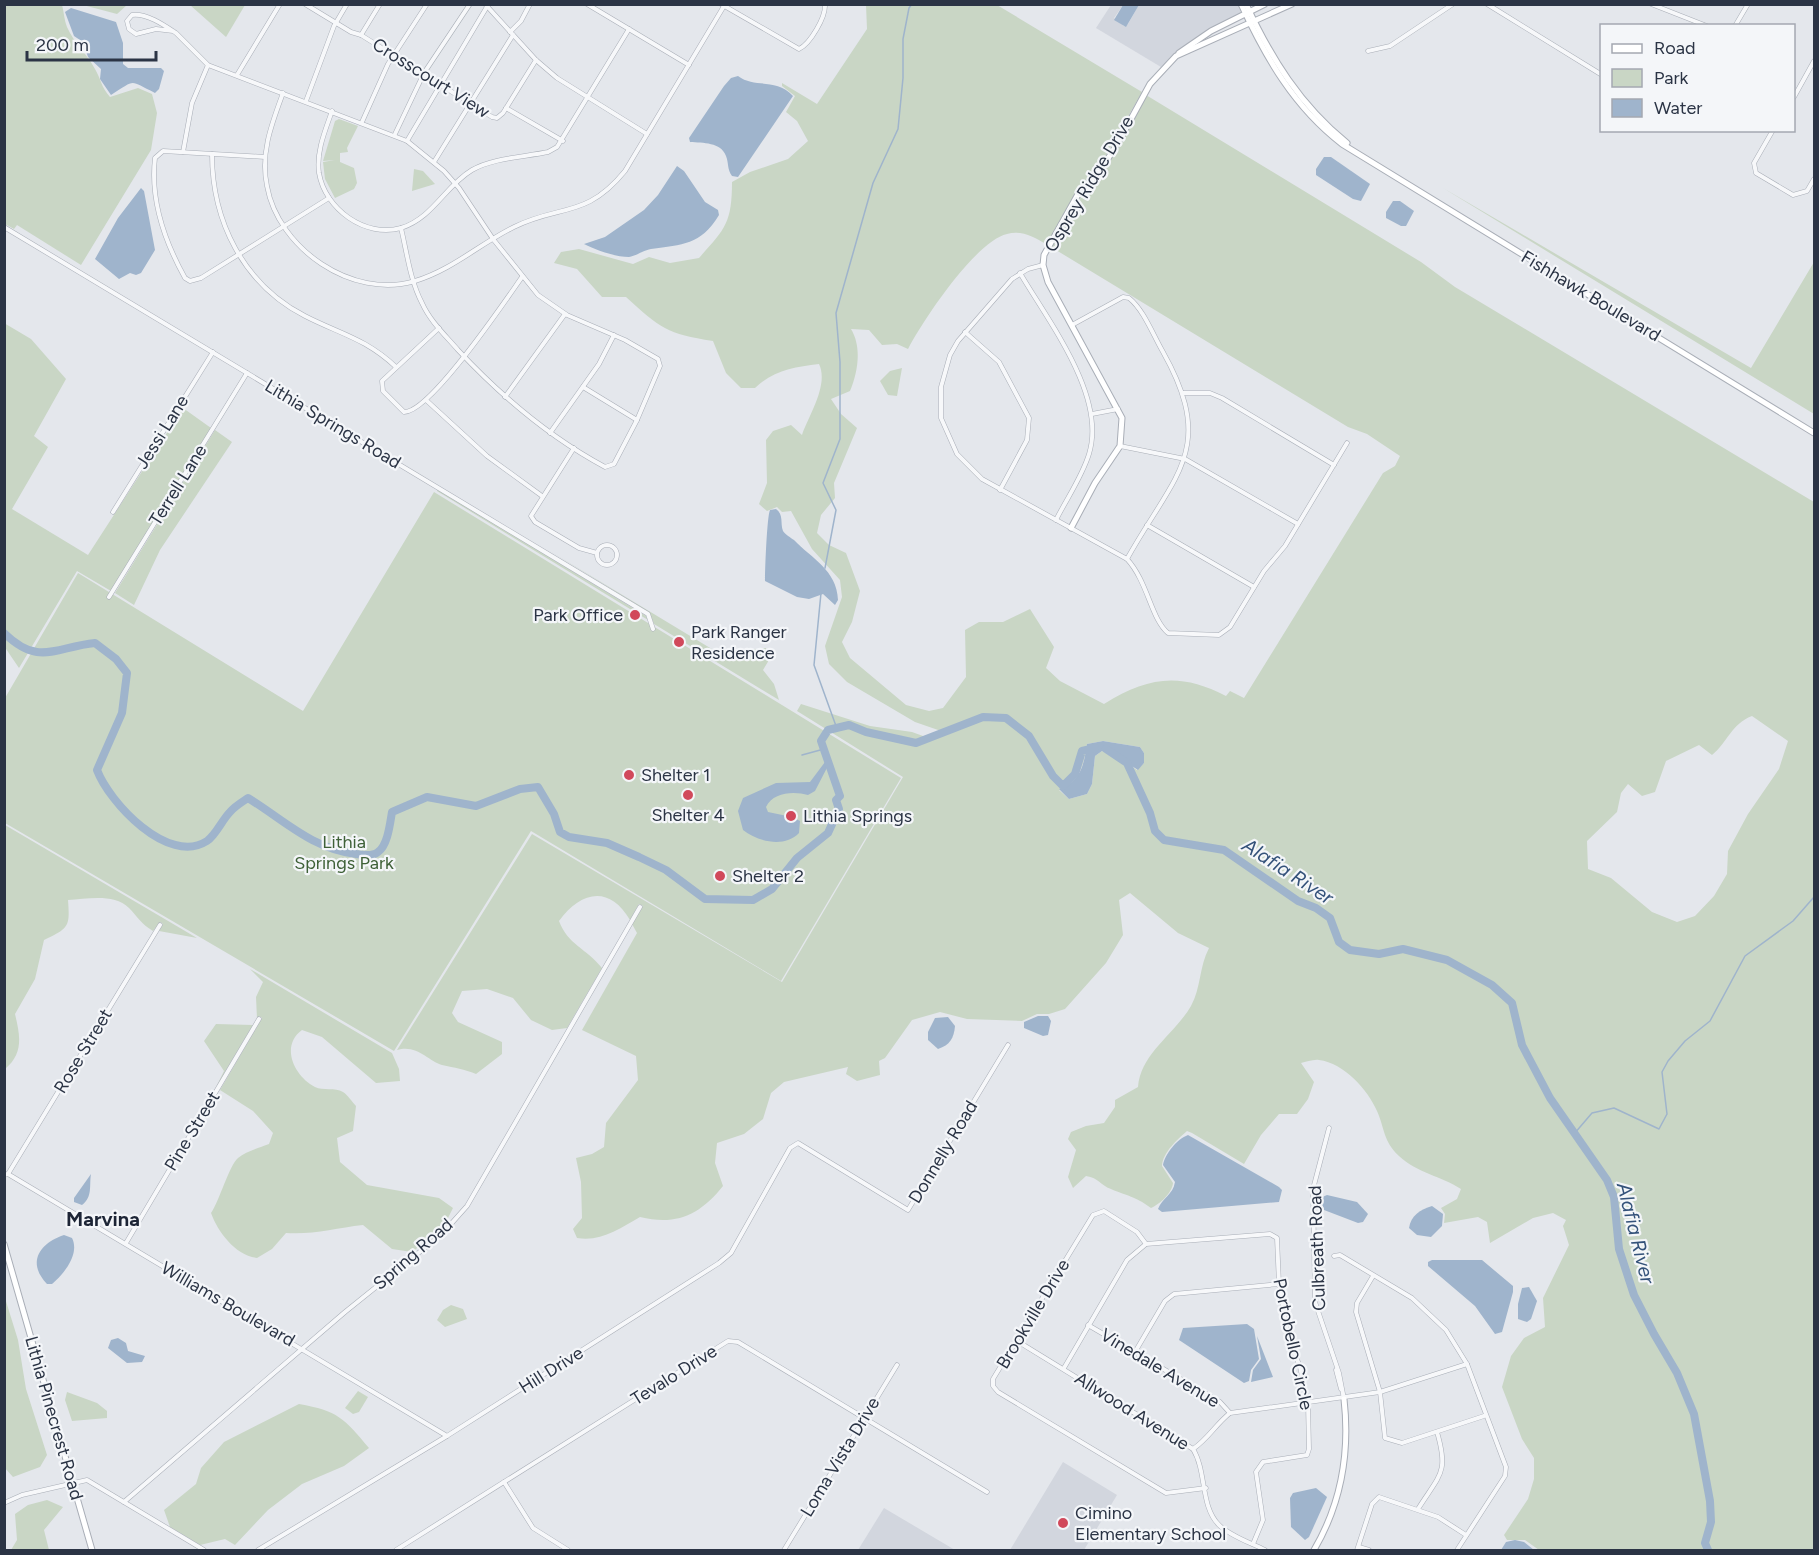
<svg xmlns="http://www.w3.org/2000/svg" width="1819" height="1555" viewBox="0 0 1819 1555" font-family="Figtree,sans-serif">
	<style>
		.built { fill: #d2d6de }
		.green { fill: #c9d6c5; fill-rule: evenodd }
		.water { fill: #9fb4cc }
		.lines { fill: none; stroke-linecap: round; stroke-linejoin: round }
		.stream { stroke: #9fb4cc; stroke-width: 1.5 }
		.river { stroke: #9fb4cc; stroke-width: 8 }
		.street-casing { stroke: #a9aeb7; stroke-width: 5 }
		.secondary-casing { stroke: #a9aeb7; stroke-width: 7 }
		.street { stroke: #f7f8fa; stroke-width: 4 }
		.secondary { stroke: #fff; stroke-width: 5 }
		.poi-dot { fill: #d1495b; stroke: #f4f6f9; stroke-width: 2 }
		.labels { text-anchor: middle; dominant-baseline: central; stroke-width: 4.5; stroke-linejoin: round; paint-order: stroke }
		.street-label { font-size: 18px; fill: #2b3445; stroke: #f4f6f9 }
		.poi-label { font-size: 18px; fill: #2b3445; stroke: #f4f6f9; text-anchor: start }
		.park-label { font-size: 18px; fill: #3f6138; stroke: #f4f6f9 }
		.water-label { font-size: 20px; font-style: italic; fill: #34527a; stroke: #f4f6f9 }
		.neighbourhood-label { font-size: 20px; font-weight: bold; fill: #1d2536; stroke: #f4f6f9 }
	</style>
	<rect width="100%" height="100%" fill="#e4e7ec"/>
	<g class="built">
		<path d="M1111,5H1123L1114,18L1124,26L1128,24L1139,5H1238L1241,13L1185,45L1161,67L1096,28Z"/>
		<path d="M1063,1462L1117,1495L1084,1550H1010Z"/>
		<path d="M884,1508L955,1550H858Z"/>
	</g>
	<g class="green">
		<path d="M5,4L62,5C64,12 64,19 67,27C74,43 87,54 95,69C101,79 101,87 110,97L138,88L152,94L157,113L151,150L81,265L17,225L14,229L5,224Z"/>
		<path d="M83,5L127,4V5L117,14Z"/>
		<path d="M190,5H245L226,37Z"/>
		<path d="M866,5H997L1142,92L1100,166L1075,196L1060,226L1047,245C1034,237 1022,230 1007,234C976,241 923,320 908,349L897,344L882,345L869,330L851,329C862,347 858,372 850,391L831,399L841,414L857,428L834,483L835,498L821,515L817,533L829,545L846,553L860,591L852,622L842,642L850,658L906,705L929,711L943,708L966,677L965,630L979,622H1003L1030,609L1054,647L1046,668L1060,681L1104,704C1148,677 1179,672 1226,696L1230,691L1244,698L1383,473L1395,466L1400,456L1367,434L1348,427L1051,247L1064,228L1078,198L1104,169L1120,142L1146,95L1421,262L1455,287L1814,502V1550H1539L1525,1540H1507L1504,1535L1528,1499L1534,1479V1458L1522,1439L1502,1387L1511,1356L1524,1338L1545,1327L1543,1298L1569,1245L1563,1226L1566,1220L1553,1213L1533,1218L1490,1243L1487,1222L1478,1217L1444,1223L1445,1214L1441,1208L1457,1199L1461,1189C1441,1176 1417,1173 1399,1156C1383,1141 1385,1129 1377,1111C1368,1090 1344,1063 1319,1060C1314,1059 1306,1062 1301,1063L1314,1082L1308,1099L1297,1114H1279L1261,1135L1244,1164L1192,1133L1187,1131C1177,1140 1163,1152 1162,1166L1173,1183C1172,1193 1160,1204 1151,1208C1133,1195 1129,1197 1111,1189C1100,1185 1099,1178 1086,1176L1073,1188L1068,1177L1076,1150L1068,1139L1071,1132L1086,1126L1104,1123L1115,1107V1100L1138,1087C1141,1053 1174,1035 1191,1006C1201,988 1199,967 1209,948L1178,933L1130,893L1119,900L1123,935L1106,963L1065,1009L1049,1014H1037L1022,1021L967,1019L940,1012L912,1020L885,1058L879,1061L880,1075L857,1081L846,1074L848,1067L784,1082L771,1093L763,1119L744,1134L717,1143L715,1163L723,1186C700,1215 676,1226 640,1217C619,1229 601,1242 577,1238L573,1229L582,1218L581,1182L576,1158L592,1154L604,1147L606,1123L638,1080L636,1056L582,1030L637,933L632,924L643,906L639,904L630,920C609,884 580,892 559,921C568,945 586,948 602,968L567,1028L552,1030L531,1020L513,998L487,989L462,991L452,1013L458,1022L502,1042V1054L476,1074C464,1069 455,1068 442,1065C428,1061 417,1044 397,1050L532,834L782,982L903,777L797,711L801,704L870,726L912,732L934,740L941,731L915,722L847,682L829,664L825,646L842,597L840,580L812,549L791,511L782,512L777,507L767,511L759,504L767,483L766,440L773,431L791,425L802,435C809,415 829,385 819,364C794,367 774,370 755,388H741L726,373L713,341C667,334 660,328 626,297H602L577,269L554,263L561,252L579,249L633,264L649,257L670,263L699,258C725,229 732,223 732,182L750,172L788,159L808,141L797,121L786,112L795,96L782,86V83L817,104L867,29ZM1752,716L1788,741L1779,769L1748,814L1728,851L1727,874L1714,896L1695,916L1677,922L1652,912L1611,878L1588,869L1587,841L1617,812L1621,793L1628,784L1642,796L1655,792L1666,761L1699,745L1712,755C1728,742 1731,724 1752,716ZM1103,741L1140,747L1144,753V763L1137,770L1115,755L1102,751L1095,756L1092,784L1087,794L1069,799L1059,790C1080,782 1084,764 1087,744Z"/>
		<path d="M339,119L358,126L347,148L348,152L340,153V162L354,168L357,183L354,189L335,198L325,179L323,162L335,160L323,161L335,121Z"/>
		<path d="M414,169L423,171L435,184L412,191Z"/>
		<path d="M1443,188L1751,368L1814,262V414Z"/>
		<path d="M4,323L31,339L66,379L34,436L48,447L12,509L88,555L183,408L211,428L111,591L77,571L19,668L4,646Z"/>
		<path d="M902,368L897,396L888,395L880,381L890,371Z"/>
		<path d="M215,430L232,442L160,550L134,605L115,593Z"/>
		<path d="M438,489L646,616L648,620L437,491Z"/>
		<path d="M434,492L901,778L781,981L531,831L394,1051L5,823V698L78,573L303,711Z"/>
		<path d="M548,550L725,657L746,650L766,648L769,660L763,670L774,684L779,700L654,624L649,612Z"/>
		<path d="M5,825L197,938L159,931L163,924L160,922L153,931C141,924 138,917 129,908C114,893 87,899 68,900C70,927 69,928 44,940L35,979L15,1014C20,1035 24,1053 5,1069Z"/>
		<path d="M250,969L392,1053L399,1069L400,1081L376,1083L322,1037L302,1030C280,1046 294,1076 315,1087C323,1091 335,1087 343,1092C348,1095 352,1102 356,1106L353,1131L337,1138L340,1162L367,1185L439,1198L453,1208L443,1228L412,1252L392,1249L363,1225C336,1228 312,1235 286,1233L272,1249L257,1258C235,1255 218,1232 211,1213C220,1199 229,1166 238,1158C246,1151 259,1148 269,1144L273,1133L253,1111L220,1090L262,1018L259,1016L257,1019L256,997L263,982Z"/>
		<path d="M216,1024L253,1025L216,1087L224,1071L204,1041Z"/>
		<path d="M5,1298L18,1340L26,1389L47,1455L40,1467L13,1477L4,1467Z"/>
		<path d="M451,1305L463,1309L467,1319L445,1327L437,1320L443,1310Z"/>
		<path d="M358,1391L368,1397L359,1412L353,1414L345,1408Z"/>
		<path d="M67,1392L97,1403L107,1411V1418L72,1421L65,1400Z"/>
		<path d="M299,1404C338,1411 344,1418 369,1448L344,1466L302,1484L268,1510L235,1545L225,1539L200,1545L170,1527L164,1510L196,1484L201,1468L224,1442Z"/>
		<path d="M47,1500L63,1507L44,1530L49,1550H11L17,1540L15,1514L28,1505Z"/>
	</g>
	<g class="water">
		<path d="M1123,5H1139L1126,27L1114,20Z"/>
		<path d="M71,8L116,22L123,43V64L128,68H161L164,71L159,89L155,93C128,80 137,79 111,95L100,79L101,69L88,57L83,42L74,36L65,12Z"/>
		<path d="M738,76C755,89 776,77 793,96L738,177L732,176C727,169 729,164 726,156C721,142 703,143 690,142L689,138L724,86L731,78Z"/>
		<path d="M1324,157H1331L1370,184L1361,201L1353,199L1316,175V169Z"/>
		<path d="M677,166L684,171L705,202L718,210L719,215C700,246 683,244 651,249C644,250 636,256 629,257C615,257 596,250 584,244L605,237L644,210L658,195Z"/>
		<path d="M141,188L144,191L155,250L141,273L136,275L130,273L119,279L95,259L118,218Z"/>
		<path d="M1393,201H1400L1414,211L1406,226H1401L1386,218V212Z"/>
		<path d="M776,509C784,515 780,523 783,531C785,534 791,538 794,540C811,558 837,570 838,600L835,605L823,594L809,599L797,597L765,581C765,570 767,516 770,510Z"/>
		<path d="M1103,741L1140,747L1144,753V763L1138,770L1115,755L1102,751L1095,756L1092,784L1087,794L1069,799L1059,789C1080,783 1084,765 1087,744Z"/>
		<path d="M828,758L830,762L815,791L808,795C794,791 773,792 766,807L768,812L792,817L800,821L799,833C785,848 758,842 743,830L738,811L743,798L776,783L810,782Z"/>
		<path d="M1038,1016H1048L1051,1021L1048,1035L1043,1036L1024,1028V1022Z"/>
		<path d="M948,1017L955,1026C954,1038 950,1045 938,1049L928,1040V1032L935,1018Z"/>
		<path d="M1188,1135L1279,1187L1282,1190L1279,1202L1162,1212L1158,1209C1162,1198 1173,1195 1175,1182L1163,1165C1165,1154 1177,1139 1188,1135Z"/>
		<path d="M91,1174C89,1185 93,1197 82,1205L74,1202V1198Z"/>
		<path d="M1327,1195L1357,1202L1368,1214L1363,1222L1358,1223L1324,1210L1320,1198Z"/>
		<path d="M1432,1206L1443,1214L1442,1226L1431,1237L1417,1235L1409,1228C1411,1215 1420,1210 1432,1206Z"/>
		<path d="M64,1235L72,1238C80,1254 64,1274 52,1284H47C26,1262 40,1243 64,1235Z"/>
		<path d="M1432,1260H1482L1513,1286V1292L1502,1332L1495,1334L1475,1306L1428,1266V1262Z"/>
		<path d="M1529,1287L1537,1301L1531,1319L1527,1322L1518,1319V1304L1522,1288Z"/>
		<path d="M1247,1324L1254,1329L1259,1359L1251,1370L1249,1381L1244,1383L1179,1340L1183,1328Z"/>
		<path d="M1257,1336L1273,1377L1251,1382L1253,1370L1261,1359Z"/>
		<path d="M118,1338L126,1343L128,1351L145,1356L142,1362L127,1363L108,1348L111,1340Z"/>
		<path d="M1316,1488L1327,1497L1309,1537L1305,1540L1291,1527L1290,1498L1293,1493Z"/>
		<path d="M1515,1540L1524,1542L1534,1550H1501L1506,1542Z"/>
	</g>
	<g class="lines">
		<g class="stream">
			<path d="M825,568L836,510L823,483L840,439V362L836,313L873,183L898,129L903,78V39L909,8L912,4"/>
			<path d="M821,593L814,665L836,726"/>
			<path d="M802,755L824,749"/>
			<path d="M1574,1134L1592,1113L1614,1108L1659,1129L1667,1114L1662,1072L1668,1061L1685,1041L1710,1021L1745,956L1793,921L1814,897"/>
		</g>
		<g class="river">
			<path d="M4,633C39,667 55,647 95,643L116,659L127,673L122,713L97,770C109,802 168,866 207,841C216,835 222,820 230,812C235,806 242,802 248,798C284,820 312,849 356,854C363,855 372,857 378,852C388,845 390,823 392,812L427,797L476,806L520,789L538,787L554,814L560,832L569,837L607,843L639,857L666,870L705,899L753,900L772,889L797,858L828,833L839,809L836,800L840,796L821,741L828,730L849,725L866,732L916,743L983,717L1006,718L1029,736L1053,776L1063,786L1075,774L1082,751L1095,748"/>
			<path d="M1106,749L1127,763L1150,813L1155,831L1164,840L1224,850L1298,901L1316,908L1330,918L1339,942L1350,950L1379,954L1403,949L1447,960L1492,985L1512,1003L1522,1045L1550,1098L1607,1180L1614,1197L1619,1249L1634,1295L1654,1334L1677,1373L1694,1414L1710,1501L1711,1522L1705,1543L1708,1550"/>
		</g>
		<defs>
			<g id="street">
				<path d="M305,4L351,32L361,35L492,117L497,118L503,113L536,60"/>
				<path d="M485,4L536,60L557,78L647,134"/>
				<path d="M587,4L689,65"/>
				<path d="M721,4L799,49C810,44 826,17 825,4"/>
				<path d="M1487,4L1602,75"/>
				<path d="M1651,4L1707,26"/>
				<path d="M1735,26L1748,4"/>
				<path d="M173,31L156,29L136,34L129,29L127,21L132,15C147,13 164,25 176,33L208,65L407,141L444,171L459,188L493,239L538,295L567,315L625,340L658,359L660,366L637,420L614,464L605,467C549,437 501,396 458,350C445,335 430,321 422,303C410,280 407,253 401,228"/>
				<path d="M510,32L521,21L530,4"/>
				<path d="M361,35L380,4"/>
				<path d="M1368,51L1390,46L1453,4"/>
				<path d="M237,75L280,4"/>
				<path d="M283,93C272,123 260,153 267,186C278,248 352,300 415,281C452,270 481,243 514,227C560,204 586,219 625,171L724,6"/>
				<path d="M1794,97L1814,61"/>
				<path d="M306,101L334,26L347,4"/>
				<path d="M506,108L563,141"/>
				<path d="M332,111C325,131 316,152 319,173C325,209 365,238 401,228C433,218 445,186 472,170C493,158 524,157 548,152L557,147L629,29"/>
				<path d="M362,122L388,64L427,4"/>
				<path d="M1773,130L1754,163L1756,173L1793,195L1807,191L1814,179"/>
				<path d="M395,134L424,73L470,4"/>
				<path d="M407,141L488,5"/>
				<path d="M183,152L192,103L208,65"/>
				<path d="M212,154C212,221 243,284 305,316C340,334 365,338 396,367"/>
				<path d="M265,157L163,151L155,158C150,200 165,242 185,278L190,281L201,278L329,198"/>
				<path d="M434,162L513,35"/>
				<path d="M4,227L648,614L653,629"/>
				<path d="M1043,265L1028,269L1012,279L958,341L950,355L941,387V418L957,454L982,479L1127,559C1148,582 1151,619 1168,633L1219,635L1230,627L1264,571L1285,546L1347,443"/>
				<path d="M1020,273C1048,321 1107,396 1089,454C1082,477 1067,498 1056,520"/>
				<path d="M1072,325L1123,297L1129,298C1144,310 1153,335 1163,352C1218,450 1173,476 1127,559"/>
				<path d="M439,328L382,381L383,391L404,412C430,413 505,301 522,277"/>
				<path d="M965,332L999,362L1029,418L1027,440L1000,490"/>
				<path d="M583,387L637,420"/>
				<path d="M1183,393H1210L1222,398L1334,465"/>
				<path d="M505,397L565,314"/>
				<path d="M426,400L487,456L542,496"/>
				<path d="M1092,414L1118,409"/>
				<path d="M550,433L599,364L614,335"/>
				<path d="M1120,446L1185,459L1298,524"/>
				<path d="M574,448L531,516L535,522L579,548L597,553"/>
				<path d="M113,512L213,352"/>
				<path d="M1147,525L1254,587"/>
				<circle cx="607" cy="555" r="10"/>
				<path d="M109,597L247,373"/>
				<path d="M1329,1128L1313,1189L1315,1302L1339,1373L1344,1399"/>
				<path d="M8,1174L447,1436"/>
				<path d="M4,1175L8,1174L160,925"/>
				<path d="M126,1243L259,1019"/>
				<path d="M1146,1244L1137,1232L1104,1211L1093,1215L993,1379V1386L998,1392L1166,1493L1206,1488"/>
				<path d="M1334,1256L1340,1255L1412,1298L1446,1330L1467,1364L1506,1467L1505,1476L1457,1550"/>
				<path d="M1373,1276L1357,1303L1356,1312L1380,1392L1385,1438L1402,1443L1484,1416"/>
				<path d="M1088,1325L1220,1402L1230,1413"/>
				<path d="M1017,1341L1193,1449C1207,1472 1200,1506 1219,1525C1230,1536 1251,1543 1265,1550"/>
				<path d="M1135,1352L1165,1301L1174,1294L1279,1284"/>
				<path d="M1064,1368L1127,1260L1146,1244L1270,1234L1277,1238L1279,1284L1288,1336L1300,1367L1308,1404L1309,1449L1307,1455L1263,1462L1256,1472L1263,1520L1253,1544"/>
				<path d="M1336,1370L1341,1389"/>
				<path d="M1193,1449C1208,1439 1216,1424 1230,1413L1380,1392L1467,1364"/>
				<path d="M504,1482L533,1528L568,1550"/>
				<path d="M124,1502L345,1312L442,1234L467,1206L640,907"/>
				<path d="M4,1503L22,1495L87,1480L204,1550"/>
				<path d="M1418,1509C1440,1474 1449,1473 1437,1432"/>
				<path d="M1359,1547L1369,1550"/>
				<path d="M258,1550L447,1436L719,1263L731,1253L790,1148L798,1143L908,1210L1008,1045"/>
				<path d="M396,1550L728,1341L738,1342L987,1492"/>
				<path d="M784,1550L897,1365"/>
				<path d="M1357,1550L1372,1504L1379,1497L1438,1517L1466,1535"/>
			</g>
			<g id="secondary">
				<path d="M1241,4C1266,58 1294,107 1342,144L1814,433"/>
				<path d="M1246,4C1271,58 1300,105 1347,143"/>
				<path d="M1179,53L1211,31L1265,4"/>
				<path d="M1071,528L1095,483L1120,446L1122,418L1048,282L1043,265L1044,255L1077,196L1102,168L1119,141L1150,84L1176,56L1292,4"/>
				<path d="M4,1244L92,1550"/>
				<path d="M1314,1550C1341,1504 1350,1452 1344,1399"/>
			</g>
		</defs>
		<use href="#street" class="street-casing"/>
		<use href="#secondary" class="secondary-casing"/>
		<use href="#street" class="street"/>
		<use href="#secondary" class="secondary"/>
	</g>
	<g class="poi-dot">
		<circle cx="635" cy="615" r="6"/>
		<circle cx="679" cy="642" r="6"/>
		<circle cx="629" cy="775" r="6"/>
		<circle cx="688" cy="795" r="6"/>
		<circle cx="791" cy="816" r="6"/>
		<circle cx="720" cy="876" r="6"/>
		<circle cx="1063" cy="1523" r="6"/>
	</g>
	<g class="labels">
		<g class="street-label">
			<text transform="translate(431 78) rotate(32)">Crosscourt View</text>
			<text transform="translate(1089 184) rotate(-59)">Osprey Ridge Drive</text>
			<text transform="translate(1591 296) rotate(31)">Fishhawk Boulevard</text>
			<text transform="translate(333 424) rotate(31)">Lithia Springs Road</text>
			<text transform="translate(162 432) rotate(-58)">Jessi Lane</text>
			<text transform="translate(178 485) rotate(-58)">Terrell Lane</text>
			<text transform="translate(83 1051) rotate(-59)">Rose Street</text>
			<text transform="translate(192 1131) rotate(-59)">Pine Street</text>
			<text transform="translate(943 1152) rotate(-59)">Donnelly Road</text>
			<text transform="translate(1317 1248) rotate(-92)">Culbreath Road</text>
			<text transform="translate(413 1254) rotate(-41)">Spring Road</text>
			<text transform="translate(228 1304) rotate(30)">Williams Boulevard</text>
			<text transform="translate(1033 1314) rotate(-59)">Brookville Drive</text>
			<text transform="translate(1293 1344) rotate(78)">Portobello Circle</text>
			<text transform="translate(1160 1368) rotate(31)">Vinedale Avenue</text>
			<text transform="translate(551 1370) rotate(-32)">Hill Drive</text>
			<text transform="translate(674 1375) rotate(-32)">Tevalo Drive</text>
			<text transform="translate(1132 1411) rotate(32)">Allwood Avenue</text>
			<text transform="translate(54 1418) rotate(74)">Lithia Pinecrest Road</text>
			<text transform="translate(840 1457) rotate(-59)">Loma Vista Drive</text>
		</g>
		<g class="poi-label">
			<text x="623" y="615" text-anchor="end">Park Office</text>
			<text x="691" y="632">Park Ranger<tspan x="691" dy="21">Residence</tspan></text>
			<text x="641" y="775">Shelter 1</text>
			<text x="688" y="815" text-anchor="middle">Shelter 4</text>
			<text x="803" y="816">Lithia Springs</text>
			<text x="732" y="876">Shelter 2</text>
			<text x="1075" y="1513">Cimino<tspan x="1075" dy="21">Elementary School</tspan></text>
		</g>
		<g class="park-label">
			<text x="344" y="842">Lithia<tspan x="344" dy="21">Springs Park</tspan></text>
		</g>
		<g class="water-label">
			<text transform="translate(1288 871) rotate(33)">Alafia River</text>
			<text transform="translate(1636 1233) rotate(76)">Alafia River</text>
		</g>
		<g class="neighbourhood-label">
			<text x="103" y="1219">Marvina</text>
		</g>
	</g>
	<rect width="1819" height="1555" fill="none" stroke="#2b3445" stroke-width="12"/>
	<rect x="1600" y="24" width="195" height="108" fill="#f4f6f9" stroke="#a4a8b1" stroke-width="1.5"/>
	<rect x="1612" y="44" width="30" height="9" fill="#ffffff" stroke="#a4a8b1" stroke-width="1.5"/>
	<text x="1654" y="54" font-size="18" fill="#2b3445">Road</text>
	<rect x="1612" y="69" width="30" height="18" fill="#c9d6c5" stroke="#a4a8b1" stroke-width="1.5"/>
	<text x="1654" y="84" font-size="18" fill="#2b3445">Park</text>
	<rect x="1612" y="99" width="30" height="18" fill="#9fb4cc" stroke="#a4a8b1" stroke-width="1.5"/>
	<text x="1654" y="114" font-size="18" fill="#2b3445">Water</text>
	<path d="M27 51v9h129v-9" fill="none" stroke="#2b3445" stroke-width="3"/>
	<text x="36" y="51" font-size="18" fill="#2b3445" stroke="#f4f6f9" stroke-width="4.5" paint-order="stroke">200 m</text>
</svg>
